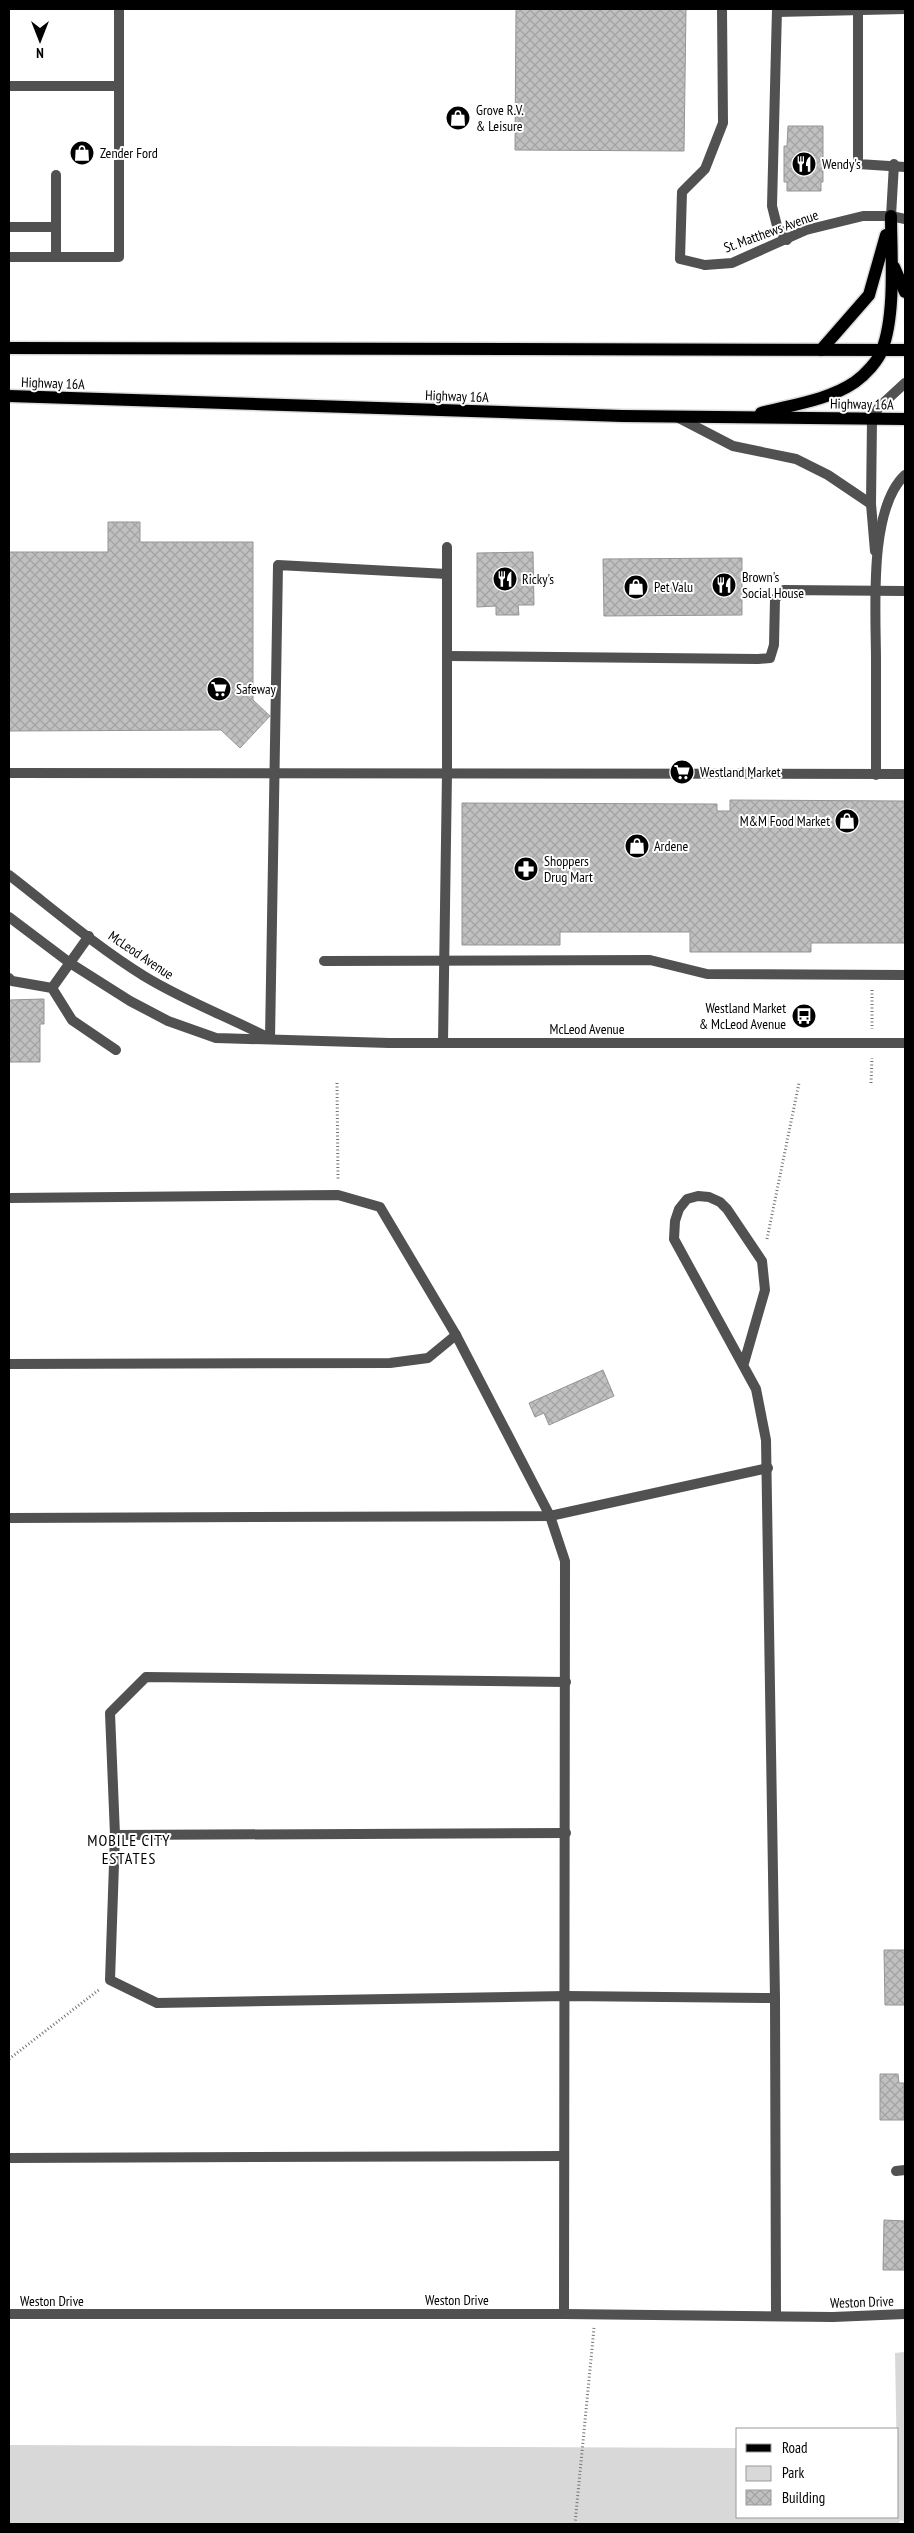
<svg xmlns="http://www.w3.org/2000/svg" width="914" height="2533" viewBox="0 0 914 2533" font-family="'PT Sans Narrow',sans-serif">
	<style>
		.green { fill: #d8d8d8 }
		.building { fill: url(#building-cross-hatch); stroke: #959595 }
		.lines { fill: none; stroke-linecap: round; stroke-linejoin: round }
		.primary-casing { stroke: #dbdbdb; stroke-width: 15 }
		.path { stroke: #737373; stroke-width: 3; stroke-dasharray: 1 2.5; stroke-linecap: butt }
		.service { stroke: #515151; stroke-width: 10 }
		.minor { stroke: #515151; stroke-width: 10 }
		.tertiary { stroke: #515151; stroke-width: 10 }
		.primary { stroke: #000; stroke-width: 12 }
		.labels { text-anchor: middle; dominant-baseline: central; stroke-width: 4; stroke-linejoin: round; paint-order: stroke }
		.poi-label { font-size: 14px; fill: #000; stroke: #fff; text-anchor: start }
		.street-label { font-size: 14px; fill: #000; stroke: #fff }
		.quarter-label { font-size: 16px; letter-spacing: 1px; fill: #000; stroke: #fff }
	</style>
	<defs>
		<pattern id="building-cross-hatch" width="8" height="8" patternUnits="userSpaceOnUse" patternTransform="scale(1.25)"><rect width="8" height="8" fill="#c0c0c0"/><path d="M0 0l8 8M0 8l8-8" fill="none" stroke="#a3a3a3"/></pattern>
	</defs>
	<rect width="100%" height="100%" fill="#fff"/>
	<path class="green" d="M905,2352V2523L901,2520L898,2524H9V2445L738,2448V2517H898L895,2353Z"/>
	<g class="building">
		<path d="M516,9H686L684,151L515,150Z"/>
		<path d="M788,126H823V182H821V191H787V182H784V146H787Z"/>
		<path d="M108,522H140V542H253V700L270,716L240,748L221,730L9,731V552H108Z"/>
		<path d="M533,552L534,605H518L519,615H496V606L477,607V553Z"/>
		<path d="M742,558V615L604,616L603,559Z"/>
		<path d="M730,800L905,801V943H811V952H690V932H560V945H462V803L717,804V811H730Z"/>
		<path d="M44,999V1024H40V1062H9V1000Z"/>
		<path d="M603,1370L614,1396L549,1425L544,1413L535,1417L529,1403Z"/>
		<path d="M884,1950H905V2005H885Z"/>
		<path d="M880,2074H898L899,2083H904V2120H880Z"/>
		<path d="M884,2220L905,2221V2270H883Z"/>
	</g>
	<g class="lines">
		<defs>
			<g id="primary">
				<path d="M894,267L905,292"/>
				<path d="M9,348L905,350"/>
				<path d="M821,350L869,295L886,235"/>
				<path d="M9,396L622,416L905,419"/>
				<path d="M761,413C791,405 829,400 855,382C865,375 878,361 882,350C896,314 891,254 891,216"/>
			</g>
		</defs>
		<use href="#primary" class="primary-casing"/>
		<g class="path">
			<path d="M872,990V1029"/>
			<path d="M337,1083L338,1180"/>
			<path d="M871,1083L872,1058"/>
			<path d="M767,1239L799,1083"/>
			<path d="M9,2059L100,1989"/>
			<path d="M575,2524L594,2328"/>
		</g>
		<g class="service">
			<path d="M777,9L772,206L777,226L787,240"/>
			<path d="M858,10V164L905,167"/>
			<path d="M777,12L905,9"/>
			<path d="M9,86H119"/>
			<path d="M56,175V257"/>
			<path d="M891,216L894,164"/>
			<path d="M9,227H56"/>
			<path d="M9,257H119V9"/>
			<path d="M705,265L680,259L682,192L705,169L723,123L722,9"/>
			<path d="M677,417L733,446L796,459L828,475L871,504"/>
			<path d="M875,551L871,504L872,419L879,407L905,383"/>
			<path d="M447,656L758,659L770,658L774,645L775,599L784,590L905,591"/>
			<path d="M9,773L905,774"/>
			<path d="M876,775C876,736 876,698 876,660C876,612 868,509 905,475"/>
			<path d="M324,961L650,960L707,974L905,975"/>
			<path d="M9,978L12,981L52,988L72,1020L116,1050"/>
			<path d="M52,988L89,936"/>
			<path d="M270,1039L278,565L447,574"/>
			<path d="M443,1043L447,773V547"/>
			<path d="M896,2171L905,2170"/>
		</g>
		<g class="minor">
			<path d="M705,265L732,263L806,230L863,216H891L905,219"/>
			<path d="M9,1198L338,1195L380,1207L456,1335L550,1516L565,1561L564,2314"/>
			<path d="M744,1363L765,1290L762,1261L727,1209L720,1202L709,1197L698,1196L687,1199L679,1209L675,1221L674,1239L756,1389L766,1440L775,1998L776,2316"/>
			<path d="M9,1364L390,1363L428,1358L456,1335"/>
			<path d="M9,1518L550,1516L768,1468"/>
			<path d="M566,1682L146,1677L110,1713L115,1835L110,1980L157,2003L566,1996L775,1998"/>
			<path d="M115,1835L566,1833"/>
			<path d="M9,2158L563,2156"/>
			<path d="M9,2314H564L833,2317L905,2314"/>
		</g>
		<g class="tertiary">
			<path d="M9,875C53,909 97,947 144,976C183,1000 226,1016 267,1037"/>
			<path d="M9,917L70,963L130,1001L168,1021L216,1038L389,1043H905"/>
		</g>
		<use href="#primary" class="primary"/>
	</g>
	<defs>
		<symbol id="shop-disc" viewBox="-11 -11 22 22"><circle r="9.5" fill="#000" stroke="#fff"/><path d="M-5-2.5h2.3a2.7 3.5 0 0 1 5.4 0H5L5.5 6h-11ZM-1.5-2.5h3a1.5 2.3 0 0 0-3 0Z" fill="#fff"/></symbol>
		<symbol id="restaurant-disc" viewBox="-11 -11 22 22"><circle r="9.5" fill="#000" stroke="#fff"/><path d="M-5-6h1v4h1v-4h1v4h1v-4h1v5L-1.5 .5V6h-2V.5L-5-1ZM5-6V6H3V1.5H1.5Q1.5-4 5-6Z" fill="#fff"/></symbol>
		<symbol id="supermarket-disc" viewBox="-11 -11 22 22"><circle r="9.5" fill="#000" stroke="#fff"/><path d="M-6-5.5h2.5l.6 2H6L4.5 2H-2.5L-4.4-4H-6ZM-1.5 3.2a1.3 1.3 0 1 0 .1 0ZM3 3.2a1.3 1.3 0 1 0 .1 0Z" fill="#fff"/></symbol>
		<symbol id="pharmacy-disc" viewBox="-11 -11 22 22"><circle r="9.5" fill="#000" stroke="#fff"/><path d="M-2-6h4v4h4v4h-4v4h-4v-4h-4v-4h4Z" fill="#fff"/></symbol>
		<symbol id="bus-disc" viewBox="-11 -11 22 22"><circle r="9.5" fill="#000" stroke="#fff"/><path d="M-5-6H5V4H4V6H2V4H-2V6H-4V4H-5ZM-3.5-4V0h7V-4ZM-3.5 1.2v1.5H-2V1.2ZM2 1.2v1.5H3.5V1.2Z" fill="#fff"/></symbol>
	</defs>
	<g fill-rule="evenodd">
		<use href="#shop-disc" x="444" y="104" width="28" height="28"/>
		<use href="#shop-disc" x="68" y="139" width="28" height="28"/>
		<use href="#restaurant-disc" x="790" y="150" width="28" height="28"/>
		<use href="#restaurant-disc" x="491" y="565" width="28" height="28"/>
		<use href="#restaurant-disc" x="710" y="571" width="28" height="28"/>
		<use href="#shop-disc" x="622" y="573" width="28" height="28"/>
		<use href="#supermarket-disc" x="205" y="675" width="28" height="28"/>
		<use href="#supermarket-disc" x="668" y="758" width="28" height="28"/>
		<use href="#shop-disc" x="833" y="807" width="28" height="28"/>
		<use href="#shop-disc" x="623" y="832" width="28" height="28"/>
		<use href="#pharmacy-disc" x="512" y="855" width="28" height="28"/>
		<use href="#bus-disc" x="790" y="1002" width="28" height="28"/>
	</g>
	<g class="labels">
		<g class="poi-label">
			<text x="476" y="110">Grove R.V.<tspan x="476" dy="16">&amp; Leisure</tspan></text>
			<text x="100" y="153">Zender Ford</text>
			<text x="822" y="164">Wendy's</text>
			<text x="742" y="577">Brown's<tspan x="742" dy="16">Social House</tspan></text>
			<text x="522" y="579">Ricky's</text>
			<text x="654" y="587">Pet Valu</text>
			<text x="236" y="689">Safeway</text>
			<text x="700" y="772">Westland Market</text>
			<text x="830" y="821" text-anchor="end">M&amp;M Food Market</text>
			<text x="654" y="846">Ardene</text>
			<text x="544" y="861">Shoppers<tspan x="544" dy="16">Drug Mart</tspan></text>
			<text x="786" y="1008" text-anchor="end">Westland Market<tspan x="786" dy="16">&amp; McLeod Avenue</tspan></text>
		</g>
		<g class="street-label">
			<text transform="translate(771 231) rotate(-20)">St. Matthews Avenue</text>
			<text transform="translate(53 383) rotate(2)">Highway 16A</text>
			<text transform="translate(457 396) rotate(2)">Highway 16A</text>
			<text transform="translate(862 404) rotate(1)">Highway 16A</text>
			<text transform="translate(141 955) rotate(34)">McLeod Avenue</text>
			<text x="587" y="1029">McLeod Avenue</text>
			<text x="457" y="2300">Weston Drive</text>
			<text x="52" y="2301">Weston Drive</text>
			<text transform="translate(862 2302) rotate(-2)">Weston Drive</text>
		</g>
		<g class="quarter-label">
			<text x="129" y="1840">MOBILE CITY<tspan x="129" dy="18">ESTATES</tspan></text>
		</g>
	</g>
	<rect width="914" height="2533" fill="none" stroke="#000000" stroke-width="20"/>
	<rect x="736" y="2428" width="162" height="90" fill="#ffffff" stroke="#999999"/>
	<rect x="746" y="2444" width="25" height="8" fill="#000000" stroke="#999999"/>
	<text x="782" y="2453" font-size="15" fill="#000000">Road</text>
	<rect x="746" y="2466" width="25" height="15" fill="#d8d8d8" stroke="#999999"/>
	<text x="782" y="2478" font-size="15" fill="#000000">Park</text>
	<rect x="746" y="2490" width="25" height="15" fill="url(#building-cross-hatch)" stroke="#999999"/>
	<text x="782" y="2503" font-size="15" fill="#000000">Building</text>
	<g transform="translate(40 40) rotate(180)" stroke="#ffffff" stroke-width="4" paint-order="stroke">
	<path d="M0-4L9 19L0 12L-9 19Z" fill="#000000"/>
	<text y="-8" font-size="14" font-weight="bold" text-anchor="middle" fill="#000000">N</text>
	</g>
</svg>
